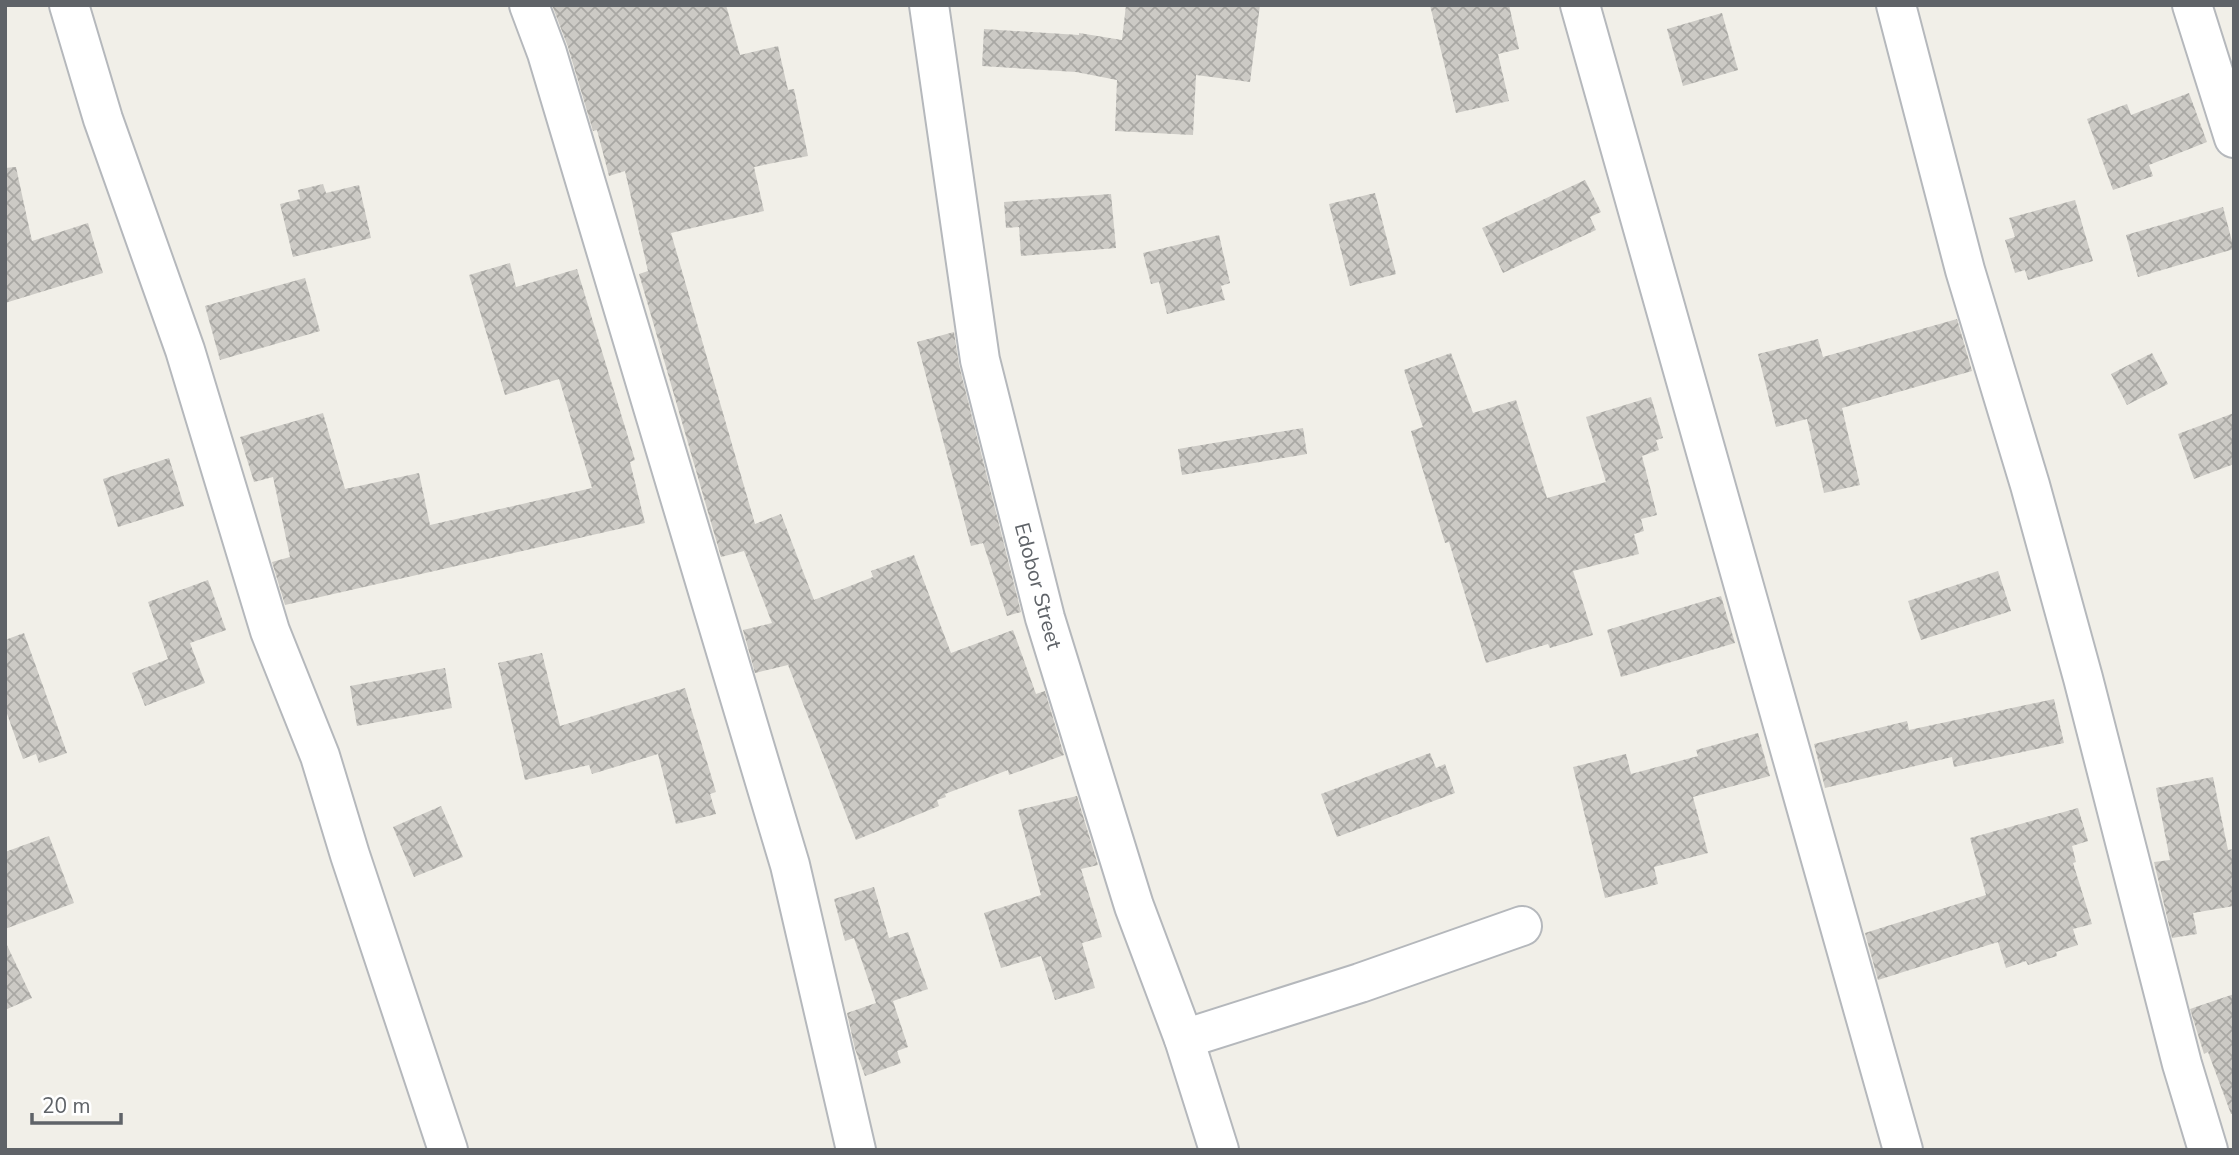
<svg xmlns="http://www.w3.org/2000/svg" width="2239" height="1155" viewBox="0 0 2239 1155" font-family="'Nunito Sans',sans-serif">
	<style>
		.building { fill: url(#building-cross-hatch) }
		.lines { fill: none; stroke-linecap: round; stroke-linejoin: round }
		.minor-casing { stroke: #b5b8bc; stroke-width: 42 }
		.minor { stroke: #fff; stroke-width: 38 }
		.labels { text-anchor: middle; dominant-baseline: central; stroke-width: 5; stroke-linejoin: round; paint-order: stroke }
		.street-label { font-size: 21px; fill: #5f6368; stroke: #fff }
	</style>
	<defs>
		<pattern id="building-cross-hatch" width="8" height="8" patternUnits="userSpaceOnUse" patternTransform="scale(1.75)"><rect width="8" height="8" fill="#cccac5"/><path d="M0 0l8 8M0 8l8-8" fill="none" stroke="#a9a8a4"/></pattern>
	</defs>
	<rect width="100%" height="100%" fill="#f1efe8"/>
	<g class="building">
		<path d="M552,5H726L740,55L778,46L788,90L794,89L808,156L754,167L764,211L671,233L755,524L781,514L814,600L873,577L871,571L914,555L951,653L1013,630L1036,694L1045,691L1064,755L1009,775L1008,770L945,794L946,797L937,800L939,806L856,840L788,665L755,673L743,630L772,623L744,551L721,557L639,274L648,271L625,171L609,176L597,130L593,131L568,47Z"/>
		<path d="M1126,5H1260L1250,82L1196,75L1193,135L1115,131L1117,80L1076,72L982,66L984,29L1079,35V33L1122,40Z"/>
		<path d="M1430,5H1509L1519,49L1498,54L1509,101L1456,113Z"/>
		<path d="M1722,13L1738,70L1683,86L1667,29Z"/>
		<path d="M2189,93L2207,142L2149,165L2153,176L2113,190L2087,119L2127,104L2131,115Z"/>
		<path d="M16,167L32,241L88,223L103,273L5,303V168Z"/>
		<path d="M1585,180L1601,212L1590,217L1596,230L1503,273L1482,228Z"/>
		<path d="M323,184L326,193L359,185L371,238L293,257L280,204L300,199L298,190Z"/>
		<path d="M1375,193L1396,274L1350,286L1329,204Z"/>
		<path d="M1111,194L1116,248L1021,256L1019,227L1006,228L1004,202Z"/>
		<path d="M2075,200L2093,261L2028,280L2025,270L2015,273L2005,240L2015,237L2009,218Z"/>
		<path d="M2223,207L2234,249L2138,277L2126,235Z"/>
		<path d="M1219,235L1230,283L1221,286L1225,300L1167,314L1159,282L1151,284L1143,253Z"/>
		<path d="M510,263L516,287L577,269L635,460L630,462L645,523L285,605L272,562L290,557L273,477L254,482L240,437L323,413L345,489L419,473L430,525L592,488L559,379L505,395L469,275Z"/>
		<path d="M305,278L320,331L220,360L205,306Z"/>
		<path d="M1957,319L1972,371L1842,408L1860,485L1824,493L1807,419L1776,427L1758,354L1818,339L1823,357Z"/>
		<path d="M954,332L959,365L1021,612L1007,616L983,543L971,546L917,342Z"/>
		<path d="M1451,353L1473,413L1516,400L1547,498L1606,482L1586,417L1651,397L1663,438L1656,440L1659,450L1642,456L1657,515L1641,519L1644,531L1634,534L1639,554L1573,571L1593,635L1550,648L1548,644L1486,663L1449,542L1445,543L1411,431L1423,427L1404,370Z"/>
		<path d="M2152,353L2168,384L2127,405L2111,374Z"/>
		<path d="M2234,413V464L2194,479L2178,434Z"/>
		<path d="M1303,428L1307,454L1182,475L1178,449Z"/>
		<path d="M169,458L184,506L118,527L103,479Z"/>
		<path d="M1998,571L2011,611L1921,640L1908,601Z"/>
		<path d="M208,580L226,630L190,643L205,683L145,706L132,673L168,659L148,602Z"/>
		<path d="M1721,596L1735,643L1621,677L1607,630Z"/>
		<path d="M24,633L67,753L39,763L36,754L23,759L5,708V640Z"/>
		<path d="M542,653L560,726L685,688L716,792L710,794L716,814L676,824L658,754L592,774L589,765L525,780L498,663Z"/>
		<path d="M445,668L452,708L357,726L350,686Z"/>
		<path d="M2054,699L2064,743L1954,767L1952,757L1825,788L1814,744L1907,721L1909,730Z"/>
		<path d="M1758,733L1770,776L1693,797L1708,853L1654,867L1658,884L1605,898L1573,767L1626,754L1631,774L1698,756L1696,750Z"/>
		<path d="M1430,753L1436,768L1445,764L1455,793L1337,837L1321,794Z"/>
		<path d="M2213,777L2228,850L2234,849V906L2193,913L2197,934L2172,938L2154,862L2170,860L2156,788Z"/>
		<path d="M1077,796L1098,865L1081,869L1102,937L1082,943L1095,988L1055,1000L1041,956L1001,968L984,913L1041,895L1018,810Z"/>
		<path d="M441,806L463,857L414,877L393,827Z"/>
		<path d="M2078,808L2088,841L2072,846L2076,862L2073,863L2092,924L2073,929L2078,945L2056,952L2057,956L2028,965L2026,961L2006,968L1998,942L1878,980L1865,933L1986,895L1970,838Z"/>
		<path d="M49,836L74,903L5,929V852Z"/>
		<path d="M874,887L889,938L908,932L928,989L893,1001L908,1047L897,1051L901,1063L865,1076L855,1049L847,1013L876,1003L854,938L845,941L834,899Z"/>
		<path d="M5,941L32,998L5,1010Z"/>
		<path d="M2234,994V1113L2231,1114L2208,1052L2204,1054L2190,1009Z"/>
	</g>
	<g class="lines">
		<defs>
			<g id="minor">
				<path d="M69,5L103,119L185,350L270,631L320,756L350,855L448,1150"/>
				<path d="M529,5L547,53L790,865L856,1150"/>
				<path d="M929,5L980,360L1045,618L1134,906L1184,1039L1219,1150"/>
				<path d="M1580,5L1903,1150"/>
				<path d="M1896,5L1965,270L2030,485L2083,678L2182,1064L2208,1150"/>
				<path d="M2192,5L2234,138"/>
				<path d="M1184,1039L1360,983L1522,926"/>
			</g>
		</defs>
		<use href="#minor" class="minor-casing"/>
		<use href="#minor" class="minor"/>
	</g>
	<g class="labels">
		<g class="street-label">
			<text transform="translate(1038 586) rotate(75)">Edobor Street</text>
		</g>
	</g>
	<rect width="2239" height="1155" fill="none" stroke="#5f6368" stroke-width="14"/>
	<path d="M32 1113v10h89v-10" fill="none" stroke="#5f6368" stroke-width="3.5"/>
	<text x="42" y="1113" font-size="21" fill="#5f6368" stroke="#ffffff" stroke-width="5" paint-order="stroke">20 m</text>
</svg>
